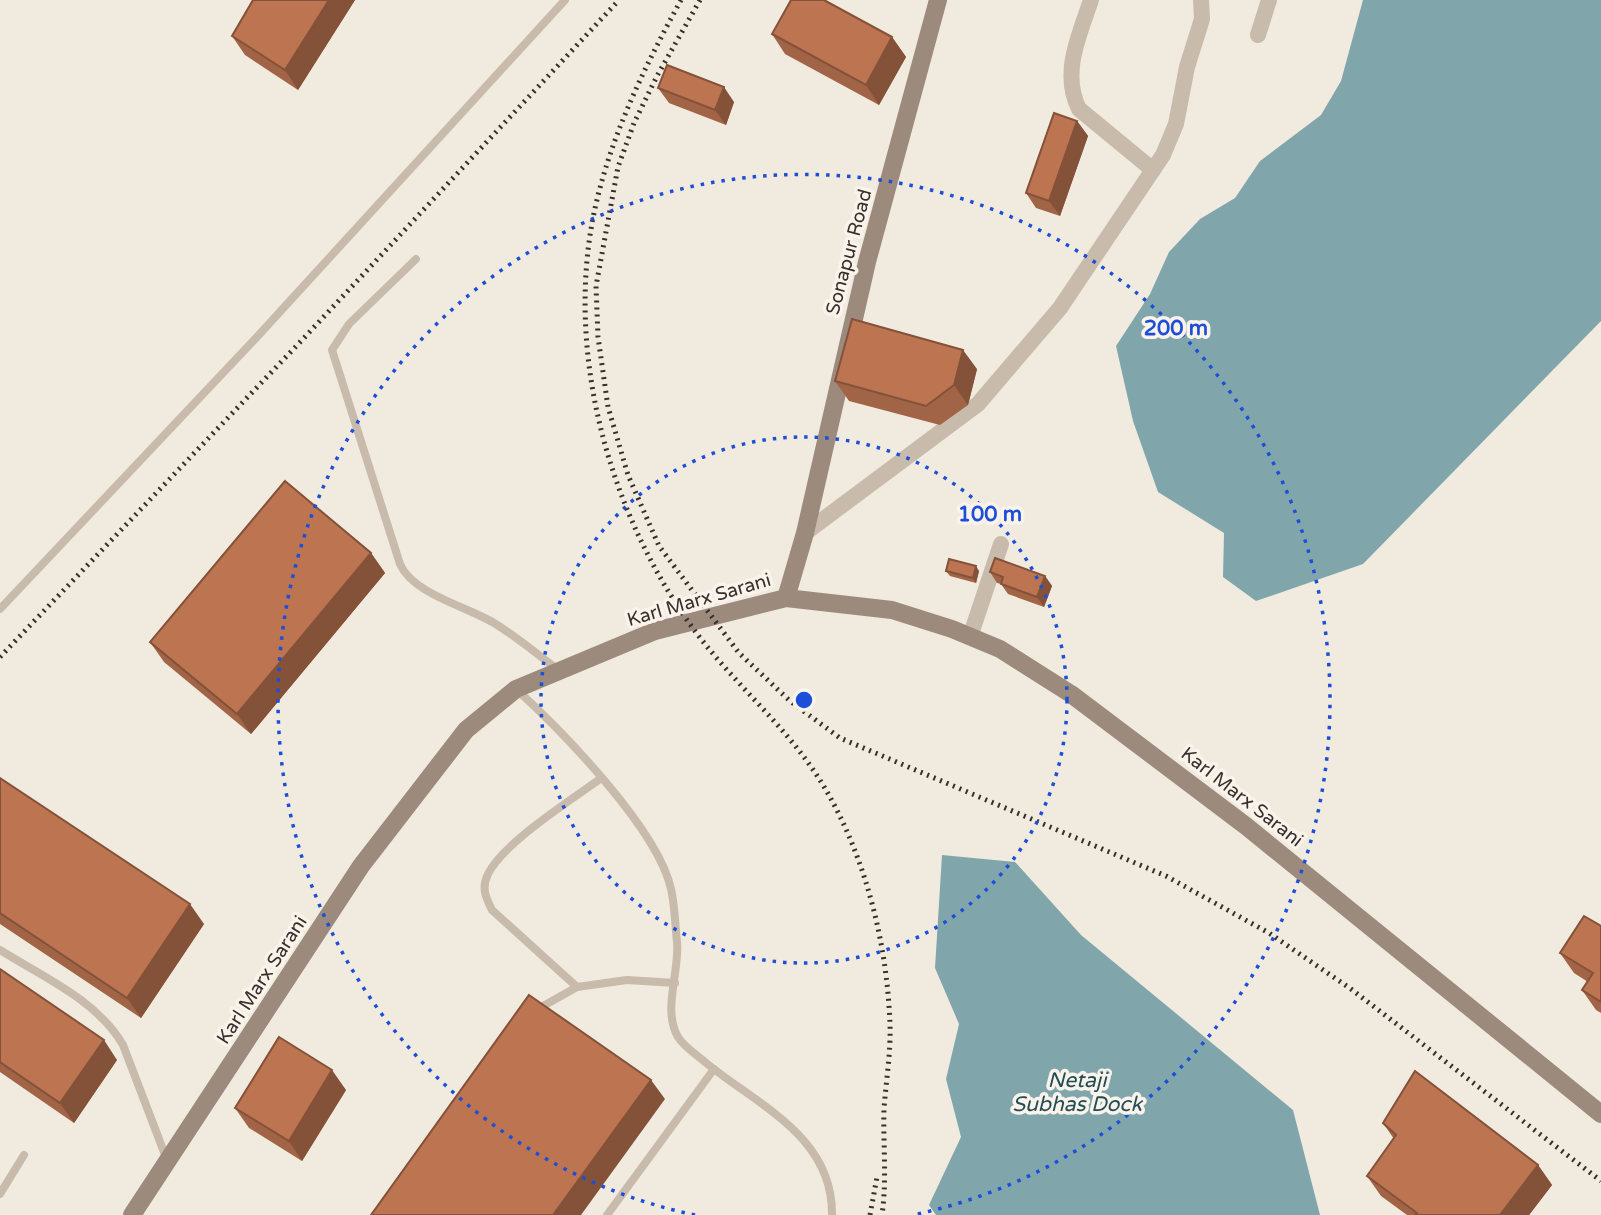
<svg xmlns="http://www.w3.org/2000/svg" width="1601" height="1215" viewBox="0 0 1601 1215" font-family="'Varela Round',sans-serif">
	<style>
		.water { fill: #80a6ac }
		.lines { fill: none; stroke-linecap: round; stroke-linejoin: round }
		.lane { stroke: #c8bbab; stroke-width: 8 }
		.street { stroke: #c8bbab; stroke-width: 16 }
		.secondary { stroke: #9c8a7d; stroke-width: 18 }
		.rail { stroke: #362f2a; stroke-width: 5; stroke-dasharray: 2 5; stroke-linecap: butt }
		.wall { fill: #a26446 }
		.shaded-wall { fill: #845139 }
		.building { fill: #bc7451; stroke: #845139; stroke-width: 2 }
		.ring { fill: none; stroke: #1d4ed8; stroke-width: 3.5; stroke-dasharray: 3.5 7 }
		.labels { text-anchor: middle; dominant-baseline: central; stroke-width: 7; stroke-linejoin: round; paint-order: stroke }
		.street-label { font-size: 19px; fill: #362f2a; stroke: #f9f3eb }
		.water-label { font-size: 21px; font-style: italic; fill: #224d55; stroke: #f9f3eb }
		.centre { fill: #1d4ed8; stroke: #f9f3eb; stroke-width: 3.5 }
		.ring-label { font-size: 21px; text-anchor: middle; font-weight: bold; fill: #1d4ed8; stroke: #f9f3eb; stroke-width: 7; stroke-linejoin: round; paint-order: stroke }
	</style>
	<rect width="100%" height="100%" fill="#f1eade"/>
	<g class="water">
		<path d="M1363,0H1601V321L1363,564L1256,601L1223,577L1224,533L1158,492L1133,421L1116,346L1150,294L1169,252L1200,219L1235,198L1260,161L1321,115L1341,81Z"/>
		<path d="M942,855L1015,862L1081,935L1293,1110L1320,1215H936L929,1205L961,1137L946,1079L959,1024L935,968Z"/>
	</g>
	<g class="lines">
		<g class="lane">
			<path d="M416,259L349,324L332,350L400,564C413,594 466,606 494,623C517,637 538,655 560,671"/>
			<path d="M0,609L256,338L565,0"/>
			<path d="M516,689C561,730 658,829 671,889C675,906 675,925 677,942C680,971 662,1010 678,1037C684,1047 697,1055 705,1062C757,1105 833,1136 832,1215"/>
			<path d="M0,950C43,977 97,1000 123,1045L167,1160"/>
			<path d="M577,987L492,910C486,898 481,888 488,874C503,843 571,800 600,779"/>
			<path d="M536,1010L577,987L627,980L675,983"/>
			<path d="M0,1194L24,1155"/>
			<path d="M607,1215L714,1069"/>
		</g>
		<g class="street">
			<path d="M1091,0C1079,36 1061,73 1079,109L1153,170"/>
			<path d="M1258,35L1269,0"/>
			<path d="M805,533L978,404L1060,308L1163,155L1176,124L1187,67L1202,19L1201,0"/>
			<path d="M970,637L1001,544"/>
		</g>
		<g class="secondary">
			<path d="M786,598L805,533L867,262L938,0"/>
			<path d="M132,1215L361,866L466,730L516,689L655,631L786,598L892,610L952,629L1000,649L1071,694L1246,826L1601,1114"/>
		</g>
		<g class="rail">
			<path d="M681,0C644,68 610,137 594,213C565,353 609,512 692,627C733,684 790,728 826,790C866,859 887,944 890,1024C891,1052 886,1081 884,1109C883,1145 887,1180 882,1215"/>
			<path d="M700,0L657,76L634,123L618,167L596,286L598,337L608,407L628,475L659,546L739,653L790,701L840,738L1166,876L1269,933L1351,989L1601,1181"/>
			<path d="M0,657L303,339L619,0"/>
			<path d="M870,1215L877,1177"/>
		</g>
	</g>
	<g class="wall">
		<path d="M253,0H355L298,90L245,55L232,36Z"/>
		<path d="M772,34L892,37L906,57L879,105L785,54Z"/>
		<path d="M658,88L734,102L726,125L669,103Z"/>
		<path d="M1077,121L1088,136L1060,216L1036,208L1026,193Z"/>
		<path d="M977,369L968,405L940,425L849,401L835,381Z"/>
		<path d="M371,553L385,573L251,734L164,662L150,642Z"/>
		<path d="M946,571H979L976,583L950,576Z"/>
		<path d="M990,572L1045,576L1052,586L1044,607L1008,594L1001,584L997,583Z"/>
		<path d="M0,778L204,924L141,1018L0,924Z"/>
		<path d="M1601,926V1013L1596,1010L1582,990L1588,982L1574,973L1560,953Z"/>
		<path d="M0,969L117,1060L74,1123L0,1072Z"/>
		<path d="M346,1090L302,1161L249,1128L235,1108Z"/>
		<path d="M1383,1123L1538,1165L1552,1185L1529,1215H1407L1381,1196L1367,1176L1394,1139Z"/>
	</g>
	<g class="shaded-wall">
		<path d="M329,0H355L298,90L285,70Z"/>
		<path d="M892,37L906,57L879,105L866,85Z"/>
		<path d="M724,87L734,102L726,125L715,110Z"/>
		<path d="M1077,121L1088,136L1060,216L1049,201Z"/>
		<path d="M963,350L977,369L968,405L954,385Z"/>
		<path d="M371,553L385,573L251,734L237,714Z"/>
		<path d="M976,566L979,571L976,583L973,578Z"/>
		<path d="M1045,576L1052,586L1044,607L1037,597Z"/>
		<path d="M190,904L204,924L141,1018L127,998Z"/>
		<path d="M104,1040L117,1060L74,1123L60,1103Z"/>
		<path d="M332,1070L346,1090L302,1161L289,1141Z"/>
		<path d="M651,1080L665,1099L581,1215H553Z"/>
		<path d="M1538,1165L1552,1185L1529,1215H1500Z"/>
	</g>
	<g class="building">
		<path d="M253,0H329L285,70L232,36Z"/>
		<path d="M791,0H824L892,37L866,85L772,34Z"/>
		<path d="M667,65L724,87L715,110L658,88Z"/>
		<path d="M1054,113L1077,121L1049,201L1026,193Z"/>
		<path d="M852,319L963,350L954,385L926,406L835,381Z"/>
		<path d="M285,481L371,553L237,714L150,642Z"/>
		<path d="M995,558L1045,576L1037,597L1001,584L1003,577L990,572Z"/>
		<path d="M949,559L976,566L973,578L946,571Z"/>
		<path d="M0,778L190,904L127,998L0,913Z"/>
		<path d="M1584,916L1601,926V1002L1582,990L1593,973L1560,953Z"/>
		<path d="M0,969L104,1040L60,1103L0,1062Z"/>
		<path d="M529,995L651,1080L553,1215H371Z"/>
		<path d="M279,1037L332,1070L289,1141L235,1108Z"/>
		<path d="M1415,1071L1538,1165L1500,1215H1415L1417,1213L1367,1176L1396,1135L1383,1123Z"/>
	</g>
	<g class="ring">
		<circle cx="804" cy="700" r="263"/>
		<path d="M695 1215A526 526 0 1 1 913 1215"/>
	</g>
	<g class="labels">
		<g class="street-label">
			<text transform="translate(849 252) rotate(-75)">Sonapur Road</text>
			<text transform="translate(699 600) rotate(-16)">Karl Marx Sarani</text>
			<text transform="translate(1242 797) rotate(38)">Karl Marx Sarani</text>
			<text transform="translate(262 980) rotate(-57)">Karl Marx Sarani</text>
		</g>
		<g class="water-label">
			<text x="1077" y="1080">Netaji<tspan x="1077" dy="24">Subhas Dock</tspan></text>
		</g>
	</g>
	<circle cx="804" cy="700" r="10" class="centre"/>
	<g class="ring-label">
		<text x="1176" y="335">200 m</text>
		<text x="990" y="521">100 m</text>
	</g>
</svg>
